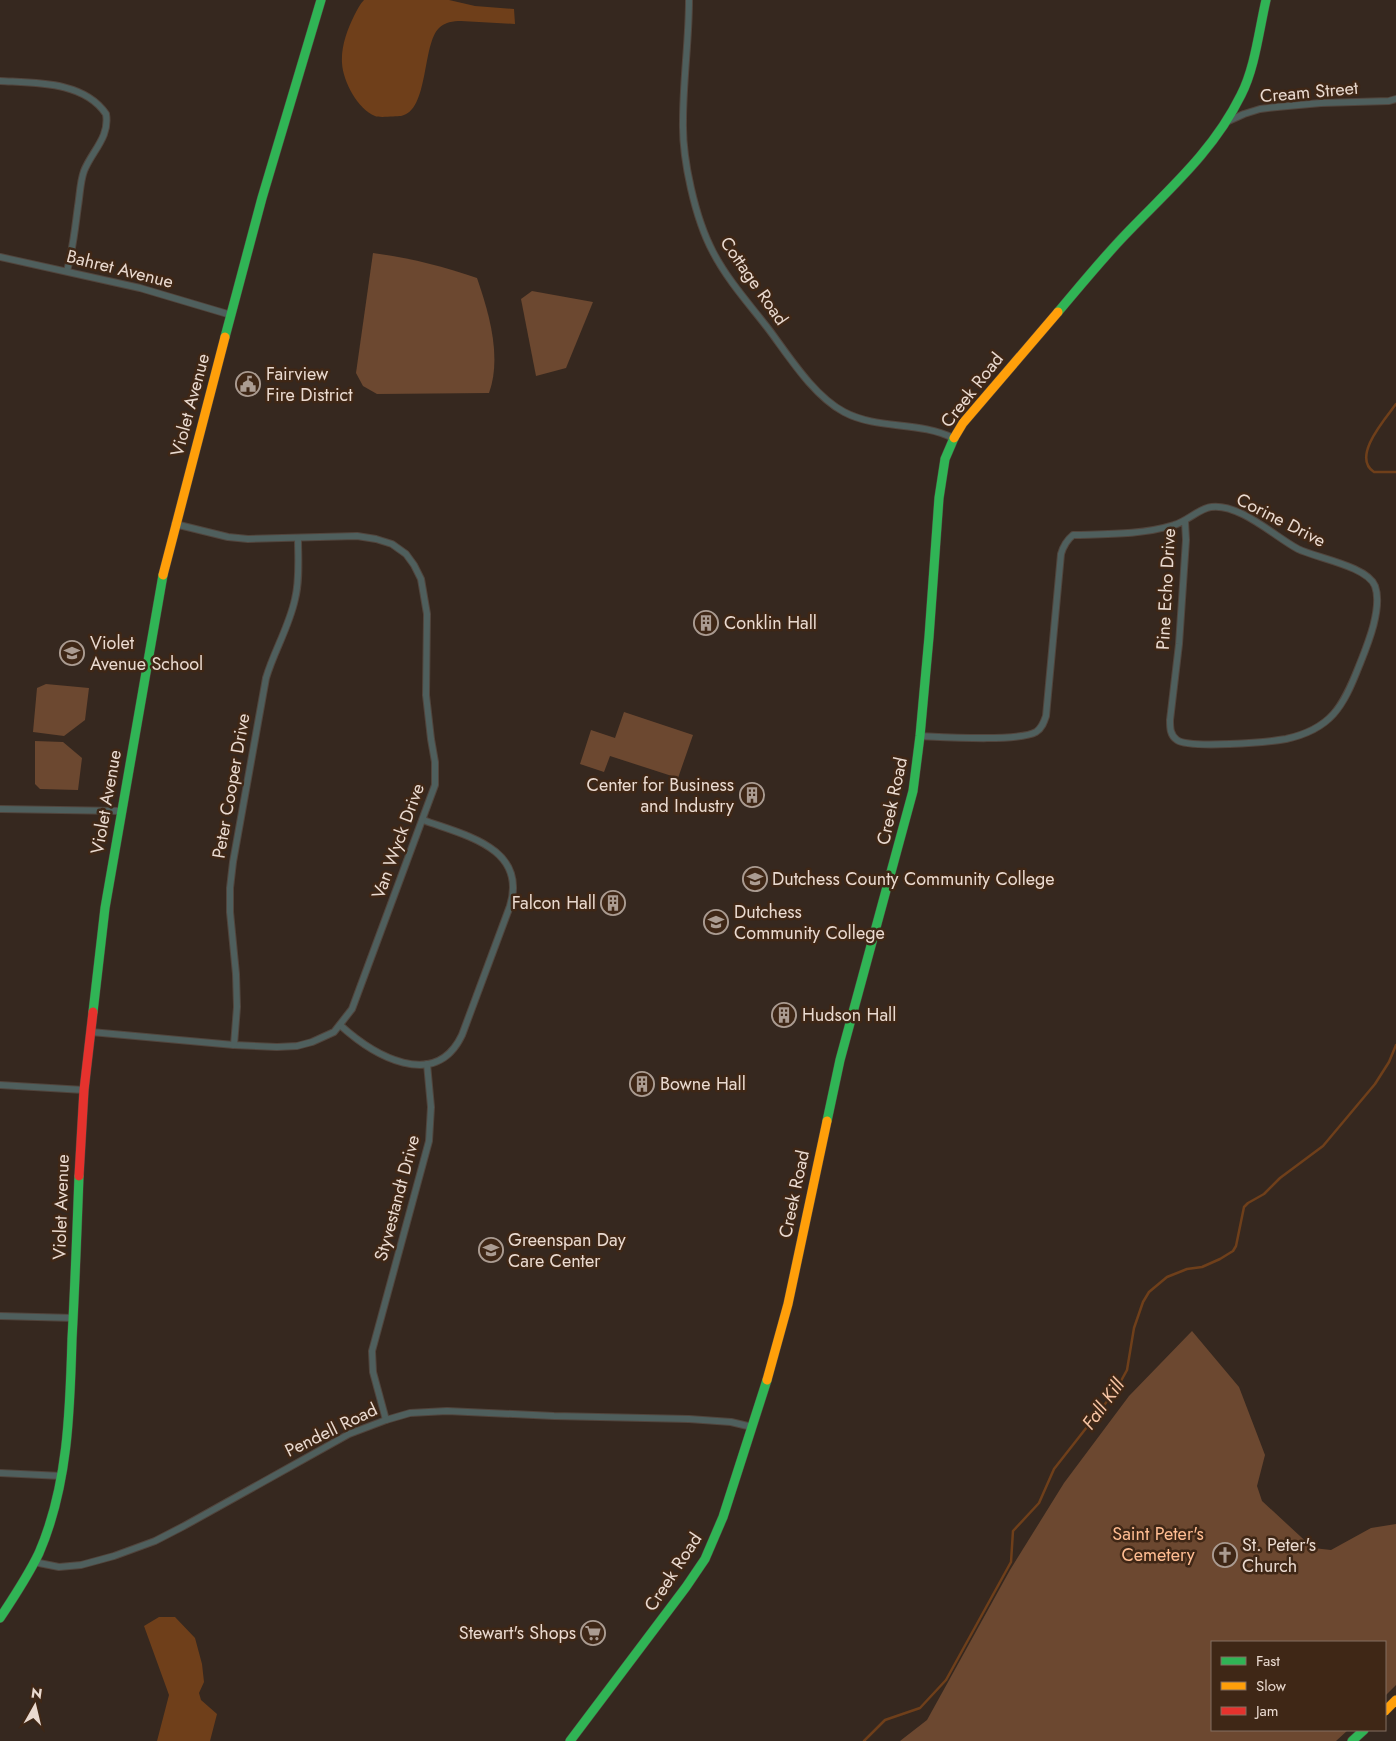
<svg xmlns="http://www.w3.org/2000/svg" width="1396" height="1741" viewBox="0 0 1396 1741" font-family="Jost,sans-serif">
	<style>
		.green { fill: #6c4830 }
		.water { fill: #6f3f1a }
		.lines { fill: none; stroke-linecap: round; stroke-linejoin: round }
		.stream { stroke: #6f3f1a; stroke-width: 2.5 }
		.street-casing { stroke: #51453d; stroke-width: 8 }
		.fast-casing { stroke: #51453d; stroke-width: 10 }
		.slow-casing { stroke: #51453d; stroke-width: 10 }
		.jam-casing { stroke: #51453d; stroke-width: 10 }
		.street { stroke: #4f5f5d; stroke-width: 6 }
		.fast { stroke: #30b455; stroke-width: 9 }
		.slow { stroke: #ff9f0a; stroke-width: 9 }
		.jam { stroke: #e5322d; stroke-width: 9 }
		.labels { text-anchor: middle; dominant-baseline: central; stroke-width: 5; stroke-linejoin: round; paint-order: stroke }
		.street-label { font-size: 18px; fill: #eadad0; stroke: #3f2716 }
		.poi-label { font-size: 18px; fill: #eadad0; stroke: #3f2716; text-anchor: start }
		.park-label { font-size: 18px; fill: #ffbd92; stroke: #3f2716 }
		.water-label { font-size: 19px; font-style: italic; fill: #f6c4a4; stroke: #3f2716 }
	</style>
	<rect width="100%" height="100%" fill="#36281f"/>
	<g class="green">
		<path d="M373,253C410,258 442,266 477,278C489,313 502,357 489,393L377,394L363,386L356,373Z"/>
		<path d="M532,291L593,302L566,368L536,376L521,299Z"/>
		<path d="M46,684L89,688L85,720L64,736L33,732L37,688Z"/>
		<path d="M624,712L693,735L678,778L610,756L604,772L580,764L591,730L615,738Z"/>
		<path d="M35,741L63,742L82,758L78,790L40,789L35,784Z"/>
		<path d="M1192,1331L1239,1387L1265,1455L1257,1486L1262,1501L1313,1548L1331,1550L1371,1528L1396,1524V1685L1385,1696V1642H1212V1730H1348L1336,1741H900L927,1720L1010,1570L1064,1483L1129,1396Z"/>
	</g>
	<g class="water">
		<path d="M364,0H449L475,6L514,9L515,24L461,21C453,21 445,22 439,28C422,44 429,111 401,116C396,116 379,118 375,116C358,109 343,82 342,63C341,47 347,30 354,16C357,10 360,4 364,0Z"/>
		<path d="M159,1617H175L195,1638L202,1664L204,1682L199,1693L201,1700L217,1714L210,1741H157L169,1695L144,1626Z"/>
	</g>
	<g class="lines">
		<g class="stream">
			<path d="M1396,404C1385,419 1351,457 1374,472H1396"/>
			<path d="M864,1741L885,1720L920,1708L946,1680L1011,1562L1013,1531L1039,1503L1054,1469L1116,1390L1127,1370L1134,1328L1143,1302L1149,1292L1167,1277L1187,1269L1202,1267L1220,1259L1233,1251L1236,1246L1244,1207L1248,1203L1264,1194L1280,1178L1323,1146L1375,1084L1389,1062L1396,1045"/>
		</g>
		<defs>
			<g id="street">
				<path d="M689,0C689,40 683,80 683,121C682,159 695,218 713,252C728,281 751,306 770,331C790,358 814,396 844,412C878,430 919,421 953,438"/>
				<path d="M0,81C35,83 84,81 106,114C110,137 92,151 84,171C80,182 80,194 78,206C75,228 73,249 67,271"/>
				<path d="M1226,122L1244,114L1260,109L1277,107L1321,103L1389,101L1396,99"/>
				<path d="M0,257L140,288L231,315"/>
				<path d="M920,736C943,737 1018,742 1036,732C1042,728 1044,722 1046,716L1061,554C1063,547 1067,540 1073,535C1107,534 1141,535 1174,525C1186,522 1200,508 1211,507C1239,503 1274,536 1298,549C1316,558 1367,566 1375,586C1383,608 1367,646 1359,666C1343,707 1331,729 1286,739C1268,742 1190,749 1177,740C1170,735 1170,728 1170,720L1179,644L1186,540L1185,521"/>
				<path d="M0,809L121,811"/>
				<path d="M340,1025C373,1055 435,1092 462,1035L510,906C528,847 463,835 423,820"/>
				<path d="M91,1032L234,1045L277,1047L297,1046L312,1042L334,1032L352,1009L435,785V762L431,739L426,695L427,614L421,579L414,565L406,554L392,544L376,539L357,536L248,539L228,537L175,524"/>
				<path d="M234,1045L237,1007L236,974L230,912V888L233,862L266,678C274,651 289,627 295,599C300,580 298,557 298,538"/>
				<path d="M0,1085L84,1090"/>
				<path d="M0,1316L74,1318"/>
				<path d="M386,1420L373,1372L372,1351L429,1141L431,1107L427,1064"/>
				<path d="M0,1473L62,1476"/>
				<path d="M34,1562L59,1567L81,1565L114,1556L155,1541L184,1526L349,1434L386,1420L410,1413L447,1411L554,1416L689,1419L731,1422L752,1427"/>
			</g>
			<g id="fast">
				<path d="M1058,312C1080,286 1102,259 1125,235C1168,190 1213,152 1241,95C1255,68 1259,30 1266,0"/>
				<path d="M225,337L262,198L321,0"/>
				<path d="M93,1012L105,908L163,575"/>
				<path d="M827,1121L840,1060L913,791L920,736L929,637L939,498L945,459L954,438"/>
				<path d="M0,1618C14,1597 28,1576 39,1553C68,1486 70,1411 72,1339C75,1285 77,1230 79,1176"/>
				<path d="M570,1741L686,1587L705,1559L723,1517L767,1380"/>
				<path d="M1352,1741L1364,1730"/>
			</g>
			<g id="slow">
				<path d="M954,438L963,423L1058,312"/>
				<path d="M163,575L225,337"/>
				<path d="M767,1380L788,1304L827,1121"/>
				<path d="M1385,1711L1396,1700"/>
			</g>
			<path id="jam" d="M79,1176L84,1090L93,1012"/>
		</defs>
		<use href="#street" class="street-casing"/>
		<use href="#fast" class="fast-casing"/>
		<use href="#slow" class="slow-casing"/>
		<use href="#jam" class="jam-casing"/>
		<use href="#street" class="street"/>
		<use href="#fast" class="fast"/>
		<use href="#slow" class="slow"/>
		<use href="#jam" class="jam"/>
	</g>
	<defs>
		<symbol id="civic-ring" viewBox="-11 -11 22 22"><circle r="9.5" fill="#3f2716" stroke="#ab9c92" stroke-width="1.5"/><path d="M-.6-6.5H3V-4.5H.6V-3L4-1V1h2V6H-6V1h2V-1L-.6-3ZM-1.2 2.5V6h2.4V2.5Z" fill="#ab9c92"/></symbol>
		<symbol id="building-ring" viewBox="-11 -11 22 22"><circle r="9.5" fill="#3f2716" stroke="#ab9c92" stroke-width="1.5"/><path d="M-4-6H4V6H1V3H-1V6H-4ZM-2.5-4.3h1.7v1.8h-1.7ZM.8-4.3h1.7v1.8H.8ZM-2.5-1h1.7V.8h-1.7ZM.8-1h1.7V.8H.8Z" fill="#ab9c92"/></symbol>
		<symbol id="school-ring" viewBox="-11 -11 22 22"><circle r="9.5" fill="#3f2716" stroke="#ab9c92" stroke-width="1.5"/><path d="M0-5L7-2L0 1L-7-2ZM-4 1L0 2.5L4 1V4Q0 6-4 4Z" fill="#ab9c92"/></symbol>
		<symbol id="university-ring" viewBox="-11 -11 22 22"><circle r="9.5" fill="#3f2716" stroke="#ab9c92" stroke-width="1.5"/><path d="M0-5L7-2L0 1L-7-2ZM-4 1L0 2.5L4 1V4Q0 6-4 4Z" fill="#ab9c92"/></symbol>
		<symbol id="church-ring" viewBox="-11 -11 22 22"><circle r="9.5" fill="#3f2716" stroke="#ab9c92" stroke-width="1.5"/><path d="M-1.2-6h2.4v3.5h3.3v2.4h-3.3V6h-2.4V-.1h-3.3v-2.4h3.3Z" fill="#ab9c92"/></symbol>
		<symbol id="supermarket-ring" viewBox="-11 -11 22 22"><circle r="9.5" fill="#3f2716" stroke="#ab9c92" stroke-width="1.5"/><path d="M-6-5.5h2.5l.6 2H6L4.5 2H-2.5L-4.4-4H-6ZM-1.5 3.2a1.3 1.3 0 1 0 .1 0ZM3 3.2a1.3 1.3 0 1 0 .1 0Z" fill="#ab9c92"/></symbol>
	</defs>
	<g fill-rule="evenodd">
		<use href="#civic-ring" x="234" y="370" width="28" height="28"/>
		<use href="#building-ring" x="692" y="609" width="28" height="28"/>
		<use href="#school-ring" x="58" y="639" width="28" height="28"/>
		<use href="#building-ring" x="738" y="781" width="28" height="28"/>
		<use href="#school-ring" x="741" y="865" width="28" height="28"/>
		<use href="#building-ring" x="599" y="889" width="28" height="28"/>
		<use href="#university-ring" x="702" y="908" width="28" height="28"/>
		<use href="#building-ring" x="770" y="1001" width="28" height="28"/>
		<use href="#building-ring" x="628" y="1070" width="28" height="28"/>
		<use href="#school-ring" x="477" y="1236" width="28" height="28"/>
		<use href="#church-ring" x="1211" y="1541" width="28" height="28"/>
		<use href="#supermarket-ring" x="579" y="1619" width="28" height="28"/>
	</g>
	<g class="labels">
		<g class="street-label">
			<text transform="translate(1309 92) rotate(-5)">Cream Street</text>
			<text transform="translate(120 269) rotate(14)">Bahret Avenue</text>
			<text transform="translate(754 281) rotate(55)">Cottage Road</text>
			<text transform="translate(972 390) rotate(-52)">Creek Road</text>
			<text transform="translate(190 405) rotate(-75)">Violet Avenue</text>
			<text transform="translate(1281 520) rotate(27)">Corine Drive</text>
			<text transform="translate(1166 589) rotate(-87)">Pine Echo Drive</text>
			<text transform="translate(231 786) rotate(-80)">Peter Cooper Drive</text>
			<text transform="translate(892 801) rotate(-78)">Creek Road</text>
			<text transform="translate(106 802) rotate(-80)">Violet Avenue</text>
			<text transform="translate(398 841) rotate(-70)">Van Wyck Drive</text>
			<text transform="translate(794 1194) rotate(-78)">Creek Road</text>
			<text transform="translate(397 1198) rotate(-75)">Styvestandt Drive</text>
			<text transform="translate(61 1207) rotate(-88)">Violet Avenue</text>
			<text transform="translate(331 1430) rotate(-26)">Pendell Road</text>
			<text transform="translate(673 1572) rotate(-57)">Creek Road</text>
		</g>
		<g class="poi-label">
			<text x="266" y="374">Fairview<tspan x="266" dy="21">Fire District</tspan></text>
			<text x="724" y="623">Conklin Hall</text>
			<text x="90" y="643">Violet<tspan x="90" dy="21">Avenue School</tspan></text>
			<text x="734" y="785" text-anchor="end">Center for Business<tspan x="734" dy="21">and Industry</tspan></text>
			<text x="772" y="879">Dutchess County Community College</text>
			<text x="596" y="903" text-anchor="end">Falcon Hall</text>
			<text x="734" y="912">Dutchess<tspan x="734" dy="21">Community College</tspan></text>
			<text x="802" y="1015">Hudson Hall</text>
			<text x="660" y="1084">Bowne Hall</text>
			<text x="508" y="1240">Greenspan Day<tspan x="508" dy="21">Care Center</tspan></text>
			<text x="1242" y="1545">St. Peter's<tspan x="1242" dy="21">Church</tspan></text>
			<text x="576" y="1633" text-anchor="end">Stewart's Shops</text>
		</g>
		<g class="park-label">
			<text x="1158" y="1534">Saint Peter's<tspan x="1158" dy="21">Cemetery</tspan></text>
		</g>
		<g class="water-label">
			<text transform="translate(1103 1404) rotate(-54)">Fall Kill</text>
		</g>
	</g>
	<rect x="1211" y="1641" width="175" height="90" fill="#3f2716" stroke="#836f60"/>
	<rect x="1221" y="1657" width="25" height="8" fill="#30b455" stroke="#836f60"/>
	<text x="1256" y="1666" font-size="15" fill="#eadad0">Fast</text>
	<rect x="1221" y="1682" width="25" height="8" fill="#ff9f0a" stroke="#836f60"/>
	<text x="1256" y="1691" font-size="15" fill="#eadad0">Slow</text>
	<rect x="1221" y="1707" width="25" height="8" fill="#e5322d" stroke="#836f60"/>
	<text x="1256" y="1716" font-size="15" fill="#eadad0">Jam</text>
	<g transform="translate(35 1706) rotate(8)" stroke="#3f2716" stroke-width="4" paint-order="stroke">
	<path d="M0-4L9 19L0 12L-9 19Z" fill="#eadad0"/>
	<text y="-8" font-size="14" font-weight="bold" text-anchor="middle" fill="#eadad0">N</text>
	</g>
</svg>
